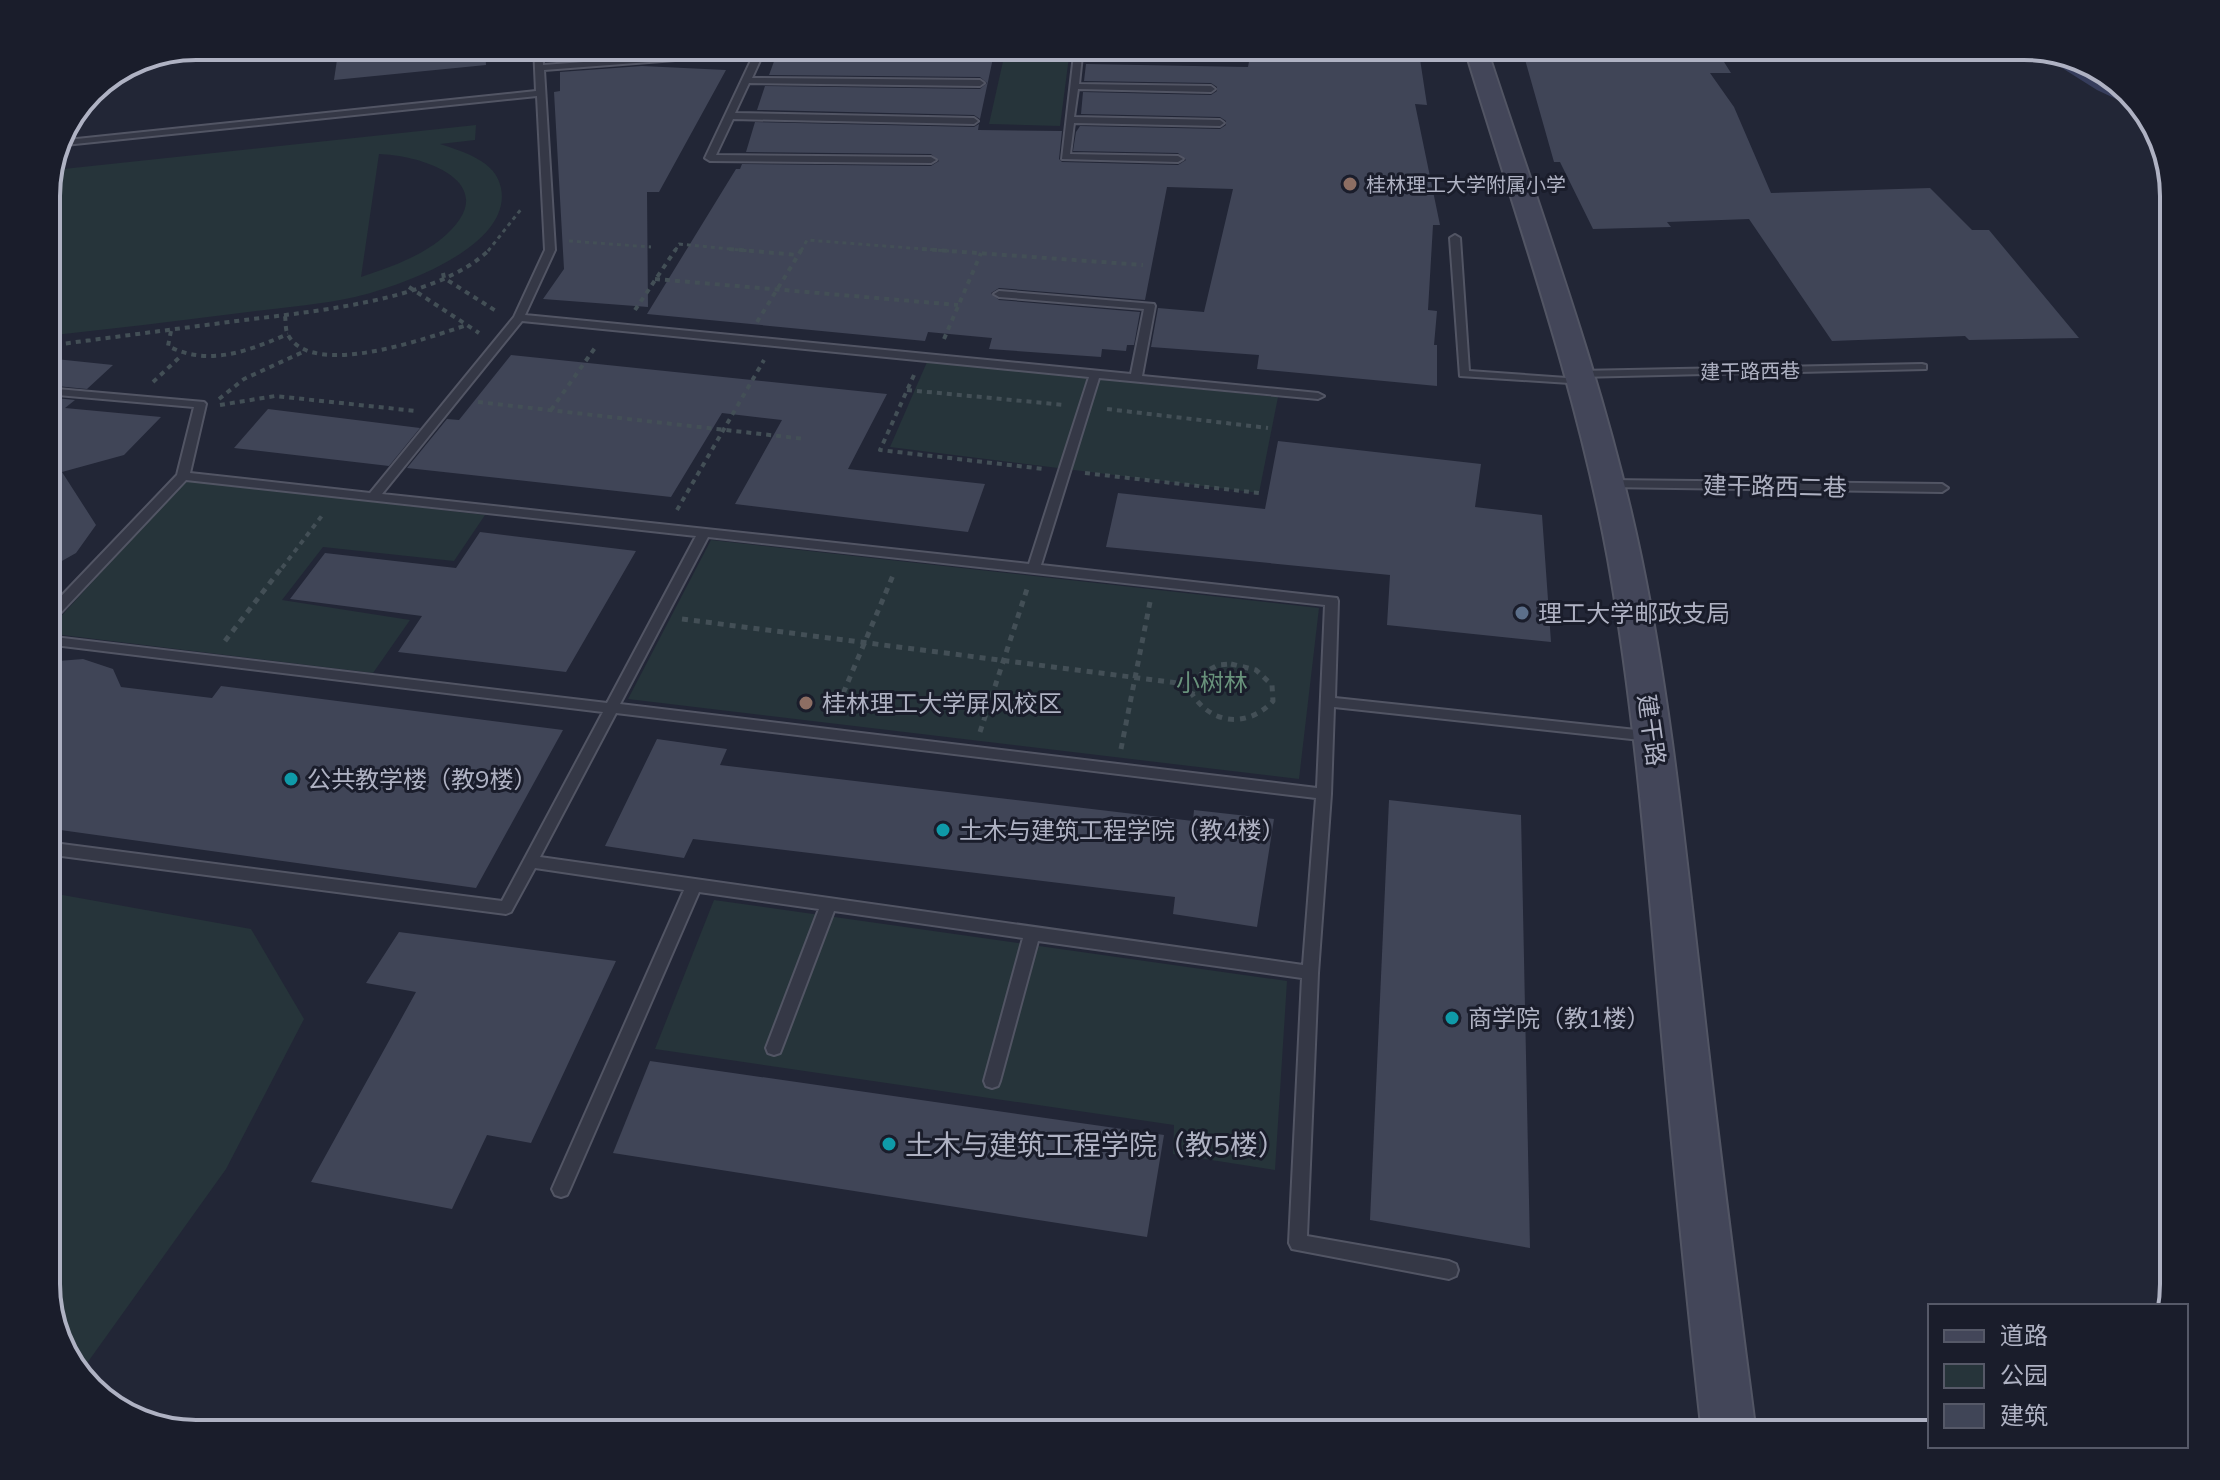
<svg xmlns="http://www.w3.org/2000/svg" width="2220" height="1480" viewBox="0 0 2220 1480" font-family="Mulish,'Noto Sans SC',sans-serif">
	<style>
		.green { fill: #26343a; fill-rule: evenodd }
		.water { fill: #363d5c }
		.building { fill: #404557 }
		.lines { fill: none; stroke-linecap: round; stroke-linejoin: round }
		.service-casing { stroke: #525564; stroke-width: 4 }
		.secondary-casing { stroke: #525564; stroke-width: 4 }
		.path-far2 { stroke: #434f56; stroke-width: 3; stroke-dasharray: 4 4; stroke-linecap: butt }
		.path-far1 { stroke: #434f56; stroke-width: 4; stroke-dasharray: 5 5; stroke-linecap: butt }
		.path { stroke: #434f56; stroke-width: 5; stroke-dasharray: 6 6; stroke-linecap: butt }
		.service { fill: #353846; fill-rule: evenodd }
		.secondary { fill: #434659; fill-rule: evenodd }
		.education-dot { fill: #8d6e63; stroke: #1a1d2b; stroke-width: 3 }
		.service-dot { fill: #5c6f8a; stroke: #1a1d2b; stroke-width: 3 }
		.culture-dot { fill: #0f9aa8; stroke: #1a1d2b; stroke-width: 3 }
		.labels { text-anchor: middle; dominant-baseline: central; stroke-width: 6; stroke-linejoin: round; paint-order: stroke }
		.far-poi-label { font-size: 20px; fill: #afb2c3; stroke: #1a1d2b; text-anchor: start }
		.far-street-label { font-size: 20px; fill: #afb2c3; stroke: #1a1d2b }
		.street-label { font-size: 24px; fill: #afb2c3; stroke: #1a1d2b }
		.poi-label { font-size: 24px; fill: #afb2c3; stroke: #1a1d2b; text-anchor: start }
		.park-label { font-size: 24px; fill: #68927b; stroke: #1a1d2b }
		.near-poi-label { font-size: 28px; fill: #afb2c3; stroke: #1a1d2b; text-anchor: start }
		.rim { fill: none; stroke: #afb2c3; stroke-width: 4 }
	</style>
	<rect width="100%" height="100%" fill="#222636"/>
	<g class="green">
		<path d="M1006,48L1070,49L1060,126L989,124Z"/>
		<path d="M476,125L475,140L440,144C464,152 496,161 501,188C513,247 398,287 355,297C318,305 279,308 240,313C176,321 111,329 46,336V187L54,170ZM379,154C430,156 507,186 440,240C417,258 388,268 361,277Z"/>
		<path d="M927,362L1278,397L1259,493L890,447Z"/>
		<path d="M185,480L485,515L454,561L323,547L282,600L410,620L373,673L46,633Z"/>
		<path d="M711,540L1319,608L1299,779L628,699Z"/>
		<path d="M46,892L251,929L304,1019L226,1169L80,1373L66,1359L46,1293Z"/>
		<path d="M714,900L1287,981L1275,1170L1173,1154L1174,1125L655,1049Z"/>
	</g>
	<path class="water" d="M2032,49L2108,72L2146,113L2097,90Z"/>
	<g class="building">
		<path d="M339,46H485L486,65L334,80Z"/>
		<path d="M1297,46H1418L1427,105L1415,104L1440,225H1433L1428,310L1437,311L1434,345H1437V386L1257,369L1259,355L1151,347L1158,308L1204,312L1233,189L1167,187L1145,300L999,288L991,293L999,300L1140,312L1134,345H1127L1126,351L1102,349L1101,357L989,349L992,338L928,332L925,341L647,314L736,169H740L742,164L931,166L939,161L931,154L746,152L755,122L974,127L979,124L978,130L1062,131L1059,159L1062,162L1178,165L1186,160L1178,153L1073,151L1076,132L1080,126L1220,129L1226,125V121L1220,117L1081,114L1083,92L1211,95L1217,91V87L1211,83L1084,81L1086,64L1248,67L1251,51L1297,54Z"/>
		<path d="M1574,46H1714L1731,73H1710L1734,107L1771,193L1930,188L1972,230H1989L2079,338L1969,340L1965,336L1832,341L1749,219L1667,222L1671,227L1593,229L1560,162H1554L1524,56H1574Z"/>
		<path d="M776,56L993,58L980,119L974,115L759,110H757L765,86L980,89L987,83L980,77L769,75Z"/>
		<path d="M642,66L726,70L659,192H647L648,307L543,299L564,269L554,92L560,91V72Z"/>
		<path d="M511,355L887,394L848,469L985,484L968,532L735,504L782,420L722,413L671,497L407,468L447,419L459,420Z"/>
		<path d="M46,358L113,365L87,389L46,385Z"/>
		<path d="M46,397L75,400L65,408L161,417L124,455L62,472L96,525L76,553L46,570Z"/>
		<path d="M268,409L420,428L389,466L234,448Z"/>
		<path d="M1278,441L1481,464L1475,507L1542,515L1551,642L1387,625L1390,575L1106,547L1118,493L1265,509Z"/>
		<path d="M480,532L636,551L566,672L398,652L422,616L290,599L325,553L456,568Z"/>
		<path d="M83,659L113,669L121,687L212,698L221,686L563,730L476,888L46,828V662Z"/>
		<path d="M657,739L727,749L720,765L1193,821L1194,810L1274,819L1257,927L1173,914L1175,897L693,839L684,858L605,846Z"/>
		<path d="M1389,800L1521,815L1530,1248L1370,1220Z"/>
		<path d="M399,932L616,961L531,1143L487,1135L452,1209L311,1182L416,992L366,983Z"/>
		<path d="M650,1061L1164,1135L1147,1237L613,1153Z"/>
	</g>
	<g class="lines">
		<defs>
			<g id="service">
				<path d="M534,46H542L543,65L760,49L836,46L832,48L763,54L752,78L980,80L984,83L980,86L749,83L735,113L974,118L978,121L974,124L733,119L716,155L931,157L936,160L931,163L710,161L705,158L754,54L544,70L555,250L525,315L1131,374L1144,309L999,297L994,294L999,291L1154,304L1155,306L1142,376L1318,393L1324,396L1318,399L1099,378L1041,565L1337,598L1338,601L1335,698L1655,732L1657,736L1655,740L1650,741L1334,707L1331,794L1318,973L1307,1236L1449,1261L1456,1264L1458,1270L1456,1276L1449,1279L1292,1249L1289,1243L1302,978L1038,941L1000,1081L998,1086L992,1088L986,1086L984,1081L1023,938L834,911L782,1048L780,1053L774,1055L768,1053L766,1048L819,909L699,892L570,1189L567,1195L561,1197L555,1195L552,1189L684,890L535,868L511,912L506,914L46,854V842L502,901L603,712L46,644V636L607,703L696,536L186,480L51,623L46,624V612L177,475L194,407L46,394V388L204,402L206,404L190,473L370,493L514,317L545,250L537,96L65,145L67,140L536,91ZM522,321L1089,377L1029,564L382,494ZM708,537L1325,605L1317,788L620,704ZM616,713L1316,798L1303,965L540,857Z"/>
				<path d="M1075,46H1083L1079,84L1211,86L1215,89L1211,92L1078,89L1074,117L1220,120L1224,123L1220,126L1074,123L1070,154L1178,156L1183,159L1178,162L1062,159Z"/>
				<path d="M1455,235L1460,238L1469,371L1581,379L1586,382L1585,384L1460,376L1450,238Z"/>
				<path d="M1922,364L1926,365V369L1578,377L1573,374L1578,371Z"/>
				<path d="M1609,480L1942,484L1948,488L1942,492L1605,487V481Z"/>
			</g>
			<path id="secondary" d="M1464,46H1486C1541,215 1605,383 1641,557C1671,702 1685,849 1702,995C1718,1142 1737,1288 1756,1434H1702C1686,1290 1672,1147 1659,1003C1646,854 1634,706 1608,559C1576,384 1515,215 1464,46Z"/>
		</defs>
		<use href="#service" class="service-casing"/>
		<use href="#secondary" class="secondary-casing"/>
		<g class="path-far2">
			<path d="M569,241L651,247"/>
			<path d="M488,251L522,208"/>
			<path d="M675,251L679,244L750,251"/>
			<path d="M801,251L807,240L949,251"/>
		</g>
		<g class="path-far1">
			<path d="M729,249L798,255"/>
			<path d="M922,249L1143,265"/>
			<path d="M443,273L444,278L496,311"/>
			<path d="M655,279L958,305"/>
			<path d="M409,287L479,333"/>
			<path d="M635,310L676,249"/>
			<path d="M285,316C286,321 285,330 288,335C313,380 430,337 467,325"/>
			<path d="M757,322L802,249"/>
			<path d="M171,331L168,346C209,367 248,351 288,334"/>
			<path d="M944,339L981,253"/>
			<path d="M46,346C107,338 168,330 229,322C303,312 436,303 490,249"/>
			<path d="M914,375L880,450L1044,469"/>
			<path d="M153,382L182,355"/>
			<path d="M907,390L1065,405"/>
			<path d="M219,399L244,379L305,351"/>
			<path d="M478,402L805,439"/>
			<path d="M220,405L275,396L416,411"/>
			<path d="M1107,409L1268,428"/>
			<path d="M551,410L597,345"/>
			<path d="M1085,473L1259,493"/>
			<path d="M677,510L764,360"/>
			<path d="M282,568L324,513"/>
		</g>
		<g class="path">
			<path d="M682,619L1193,685"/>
			<path d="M225,641L283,566"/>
			<path d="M1231,664L1256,670L1272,685L1273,701C1248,728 1212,725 1192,694L1198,676L1218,665Z"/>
			<path d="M834,715L894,573"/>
			<path d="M980,732L1028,586"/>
			<path d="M1121,749L1150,602"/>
		</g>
		<use href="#service" class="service"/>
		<use href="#secondary" class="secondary"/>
	</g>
	<g class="education-dot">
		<circle cx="1350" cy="184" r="8"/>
		<circle cx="806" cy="703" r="8"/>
	</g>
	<circle class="service-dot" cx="1522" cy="613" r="8"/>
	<g class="culture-dot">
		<circle cx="291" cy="779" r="8"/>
		<circle cx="943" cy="830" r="8"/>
		<circle cx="1452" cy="1018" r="8"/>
		<circle cx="889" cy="1144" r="8"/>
	</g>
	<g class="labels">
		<g class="far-poi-label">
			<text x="1366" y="184">桂林理工大学附属小学</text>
		</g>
		<g class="far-street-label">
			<text transform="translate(1750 371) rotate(-1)">建干路西巷</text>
		</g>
		<g class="street-label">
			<text transform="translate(1775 486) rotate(1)">建干路西二巷</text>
			<text transform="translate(1652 730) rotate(82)">建干路</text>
		</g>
		<g class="poi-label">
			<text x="1538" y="613">理工大学邮政支局</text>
			<text x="822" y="703">桂林理工大学屏风校区</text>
			<text x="307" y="779">公共教学楼（教9楼）</text>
			<text x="959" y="830">土木与建筑工程学院（教4楼）</text>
			<text x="1468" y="1018">商学院（教1楼）</text>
		</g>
		<g class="park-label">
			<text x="1212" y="682">小树林</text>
		</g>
		<g class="near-poi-label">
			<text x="905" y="1144">土木与建筑工程学院（教5楼）</text>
		</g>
	</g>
	<path d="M0 0H2220V1480H0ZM196 60H2024A136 136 0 0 1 2160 196V1284A136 136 0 0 1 2024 1420H196A136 136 0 0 1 60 1284V196A136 136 0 0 1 196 60Z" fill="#1a1d2b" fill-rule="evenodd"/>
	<path class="rim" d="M196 60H2024A136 136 0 0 1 2160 196V1284A136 136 0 0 1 2024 1420H196A136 136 0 0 1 60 1284V196A136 136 0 0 1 196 60Z"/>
	<rect x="1928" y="1304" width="260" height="144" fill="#1a1d2b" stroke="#565968" stroke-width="2"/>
	<rect x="1944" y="1330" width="40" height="12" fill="#434659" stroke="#565968" stroke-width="2"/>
	<text x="2000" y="1344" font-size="24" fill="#afb2c3">道路</text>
	<rect x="1944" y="1364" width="40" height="24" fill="#26343a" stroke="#565968" stroke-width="2"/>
	<text x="2000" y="1384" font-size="24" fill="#afb2c3">公园</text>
	<rect x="1944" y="1404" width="40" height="24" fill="#404557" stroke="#565968" stroke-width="2"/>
	<text x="2000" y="1424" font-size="24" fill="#afb2c3">建筑</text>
</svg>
